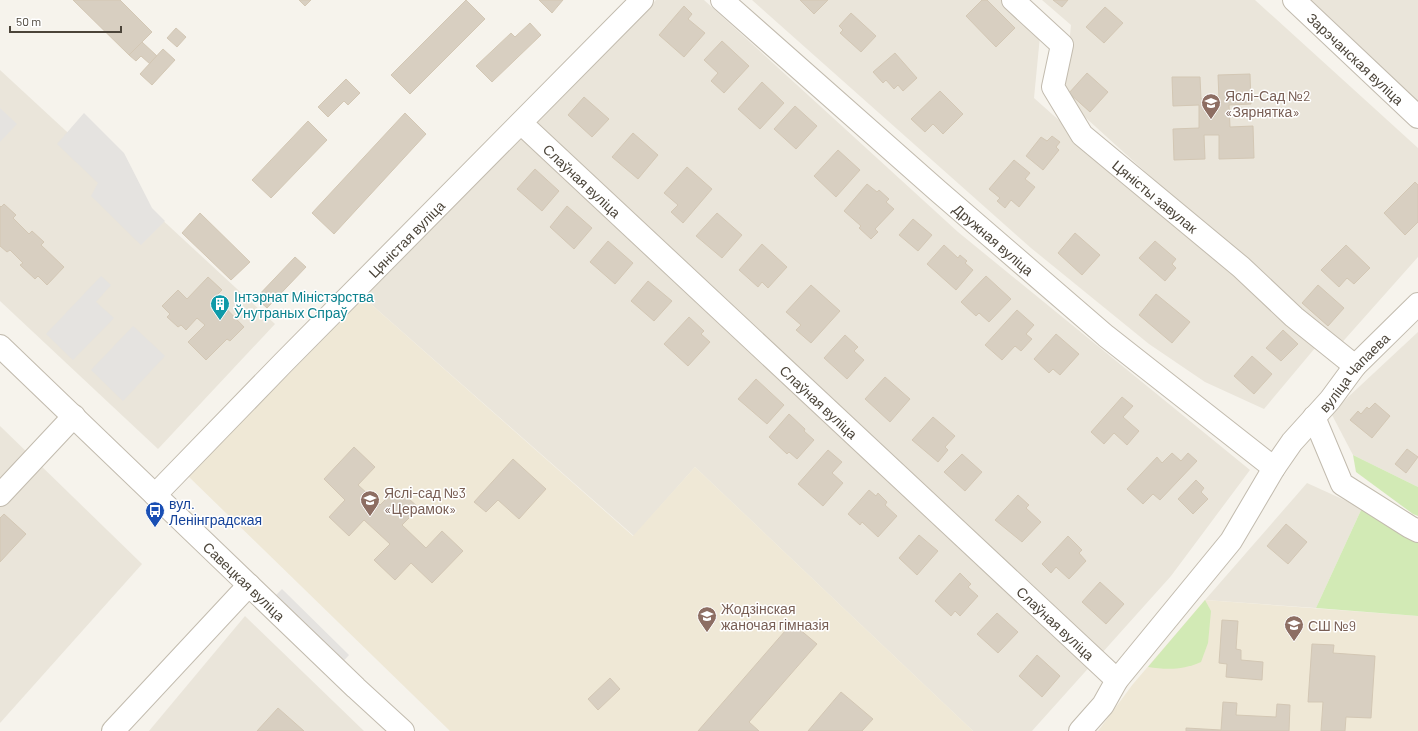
<svg xmlns="http://www.w3.org/2000/svg" width="1418" height="731" viewBox="0 0 1418 731" font-family="Barlow,sans-serif">
	<style>
		.residential { fill: #eae5da }
		.education { fill: #efe8d6 }
		.green { fill: #d2eab5 }
		.parking { fill: #e5e3e0 }
		.building { fill: #d8cfc1; stroke: #d3c7b4 }
		.lines { fill: none; stroke-linecap: round; stroke-linejoin: round }
		.minor-casing { stroke: #c2bbae; stroke-width: 24 }
		.minor { stroke: #fff; stroke-width: 22 }
		.labels { text-anchor: middle; dominant-baseline: central; stroke-width: 3; stroke-linejoin: round; paint-order: stroke }
		.street-label { font-size: 14px; fill: #4b4439; stroke: #fff }
		.education-label { font-size: 14px; fill: #785e54; stroke: #fff; text-anchor: start }
		.culture-label { font-size: 14px; fill: #0d838f; stroke: #fff; text-anchor: start }
		.transit-label { font-size: 14px; fill: #164399; stroke: #fff; text-anchor: start }
	</style>
	<rect width="100%" height="100%" fill="#f6f3ec"/>
	<g class="residential">
		<path d="M656,0H704L958,232L1250,470L1171,576L1032,731H973L695,467L634,536L364,298Z"/>
		<path d="M752,0H1002L1040,36L1034,98L1315,348L1264,409L1205,382L1149,344L1031,248Z"/>
		<path d="M1042,0H1255L1418,148V257L1338,347L1064,98L1071,25Z"/>
		<path d="M1292,0H1418V113Z"/>
		<path d="M0,70L275,324L158,449L0,301Z"/>
		<path d="M1418,332V487L1353,455L1331,413Z"/>
		<path d="M0,426L142,564L0,723Z"/>
		<path d="M1307,483L1362,508L1316,608L1205,600Z"/>
		<path d="M245,616L364,731H149Z"/>
	</g>
	<g class="education">
		<path d="M364,298L633,536L695,467L973,731H450L188,476Z"/>
		<path d="M1205,600L1418,616V731H1098L1133,684Z"/>
	</g>
	<g class="green">
		<path d="M1353,455L1418,487V516L1413,514L1356,472Z"/>
		<path d="M1362,508L1418,534V616L1316,608Z"/>
		<path d="M1205,600L1211,611L1208,643L1201,662C1183,670 1167,670 1148,667Z"/>
	</g>
	<g class="parking">
		<path d="M0,108L17,124L0,142Z"/>
		<path d="M84,113L124,153L152,208L165,221L141,245L91,196L98,183L57,144Z"/>
		<path d="M101,276L111,285L96,302L114,318L73,360L46,334Z"/>
		<path d="M133,326L165,356L123,401L91,370Z"/>
		<path d="M282,589L349,655L340,665L272,599Z"/>
	</g>
	<g class="building">
		<path d="M73,0H120L152,32L129,55Z"/>
		<path d="M299,0H311L305,6Z"/>
		<path d="M466,0L485,19L410,94L391,75Z"/>
		<path d="M539,0H563L552,13Z"/>
		<path d="M800,0H828L814,14Z"/>
		<path d="M982,0H987L1015,28L996,47L966,16Z"/>
		<path d="M1053,0H1068L1062,7Z"/>
		<path d="M684,6L692,14L688,19L705,33L684,57L659,35Z"/>
		<path d="M1105,7L1123,23L1104,43L1086,27Z"/>
		<path d="M851,13L876,36L861,52L840,33L843,30L839,26Z"/>
		<path d="M530,23L541,35L492,82L476,66L511,33L515,37Z"/>
		<path d="M176,28L186,37L177,47L167,38Z"/>
		<path d="M722,41L749,66L724,93L711,81L718,73L704,60Z"/>
		<path d="M142,42L157,56L150,64L141,56L136,61L129,55Z"/>
		<path d="M163,49L175,60L152,85L140,74Z"/>
		<path d="M895,53L917,78L903,91L898,85L894,89L886,80L883,83L873,72Z"/>
		<path d="M1087,73L1108,92L1090,112L1069,93Z"/>
		<path d="M1250,74L1251,104L1229,105L1230,127L1253,126L1254,158L1219,159V135H1204L1205,159L1174,160L1173,129L1199,128V105L1173,106L1172,77H1200L1201,99H1219L1218,75Z"/>
		<path d="M346,79L360,93L348,105L344,101L328,117L318,107Z"/>
		<path d="M762,82L784,103L760,129L738,109Z"/>
		<path d="M940,91L963,114L943,134L933,124L925,132L911,119Z"/>
		<path d="M584,97L609,119L592,137L568,115Z"/>
		<path d="M795,106L817,126L796,149L774,129Z"/>
		<path d="M405,113L426,134L334,234L312,213Z"/>
		<path d="M308,121L327,140L271,198L252,180Z"/>
		<path d="M633,133L658,155L638,179L612,157Z"/>
		<path d="M1052,136L1060,142L1056,147L1059,150L1043,170L1026,156L1041,137L1047,141Z"/>
		<path d="M838,150L860,170L836,197L814,176Z"/>
		<path d="M1014,160L1030,173L1025,179L1035,187L1019,207L1011,200L1005,208L997,201L1000,198L989,189Z"/>
		<path d="M687,167L712,189L683,223L671,212L678,205L664,193Z"/>
		<path d="M535,169L559,191L542,211L517,189Z"/>
		<path d="M1415,182L1418,185V222L1405,235L1384,213Z"/>
		<path d="M867,184L877,192L879,190L889,199L886,202L894,209L875,229L878,232L871,239L859,228L861,226L844,211Z"/>
		<path d="M4,204L16,215L13,218L29,234L32,231L44,242L41,245L64,267L47,285L38,276L35,279L20,265L23,263L10,250L7,252L0,246V206L1,207Z"/>
		<path d="M567,206L592,228L574,249L550,227Z"/>
		<path d="M200,213L250,262L231,280L182,233Z"/>
		<path d="M717,213L742,235L722,258L696,236Z"/>
		<path d="M913,219L932,235L918,251L899,235Z"/>
		<path d="M1075,233L1100,255L1082,275L1058,253Z"/>
		<path d="M608,241L633,263L615,284L590,262Z"/>
		<path d="M1155,241L1176,259L1172,264L1176,268L1165,281L1139,258Z"/>
		<path d="M762,244L787,267L768,288L762,282L758,287L739,270Z"/>
		<path d="M944,245L958,258L960,255L967,261L965,263L973,270L956,290L927,264Z"/>
		<path d="M1346,245L1370,268L1354,284L1347,278L1339,287L1321,270Z"/>
		<path d="M295,257L306,267L267,308L256,298Z"/>
		<path d="M986,276L1011,299L989,322L979,313L976,316L961,302Z"/>
		<path d="M208,277L222,290L215,297L244,327L230,341L227,339L206,360L188,342L205,325L197,318L186,330L181,325L178,327L167,317L170,314L162,306L178,290L187,299Z"/>
		<path d="M648,281L672,301L654,321L631,301Z"/>
		<path d="M811,285L840,311L811,343L796,330L801,325L786,312Z"/>
		<path d="M1318,285L1344,308L1328,326L1302,303Z"/>
		<path d="M1156,294L1190,322L1172,343L1139,315Z"/>
		<path d="M1017,310L1034,325L1026,334L1032,339L1021,351L1015,346L1002,360L985,345Z"/>
		<path d="M689,317L704,331L701,334L710,342L688,366L664,344Z"/>
		<path d="M1283,330L1298,344L1281,361L1266,348Z"/>
		<path d="M1056,334L1079,354L1060,375L1053,369L1049,373L1034,359Z"/>
		<path d="M845,335L858,347L854,351L864,360L847,379L824,358Z"/>
		<path d="M1252,356L1272,374L1254,394L1234,376Z"/>
		<path d="M885,377L910,399L890,422L865,399Z"/>
		<path d="M756,379L784,405L767,424L738,399Z"/>
		<path d="M1122,397L1133,406L1123,417L1139,431L1127,445L1114,433L1104,444L1091,432Z"/>
		<path d="M1375,403L1390,416L1372,438L1350,420L1358,411L1361,414L1367,407L1369,409Z"/>
		<path d="M789,414L805,429L804,431L814,440L797,459L789,452L787,454L769,437Z"/>
		<path d="M933,417L955,436L945,447L948,450L938,462L912,440Z"/>
		<path d="M354,447L375,467L358,485L380,505L397,488L419,508L402,525L426,548L442,531L463,551L432,583L411,563L395,580L374,560L390,544L364,520L349,536L329,517L345,500L324,479Z"/>
		<path d="M1407,449L1418,457L1406,473L1395,464Z"/>
		<path d="M828,450L842,462L832,473L843,483L823,506L798,484Z"/>
		<path d="M1172,453L1181,461L1188,453L1197,461L1160,500L1153,494L1143,504L1127,489L1157,457L1162,463Z"/>
		<path d="M962,454L982,472L965,491L944,472Z"/>
		<path d="M513,459L546,489L519,519L498,500L486,512L474,502Z"/>
		<path d="M1196,480L1204,488L1201,492L1208,499L1193,514L1178,499Z"/>
		<path d="M869,490L876,496L878,493L887,502L885,505L897,516L878,537L862,522L860,525L848,514Z"/>
		<path d="M1018,495L1029,505L1026,508L1041,522L1022,542L995,520Z"/>
		<path d="M4,514L26,534L0,562V518Z"/>
		<path d="M1286,524L1307,542L1288,564L1267,546Z"/>
		<path d="M919,535L938,551L917,575L899,558Z"/>
		<path d="M1068,536L1082,550L1079,553L1086,561L1069,579L1056,567L1051,573L1042,564Z"/>
		<path d="M960,573L971,584L968,587L978,596L960,616L955,611L951,616L935,601Z"/>
		<path d="M1100,582L1124,604L1106,624L1082,602Z"/>
		<path d="M997,613L1018,632L998,653L977,634Z"/>
		<path d="M1222,620L1238,621L1236,649L1241,650V660L1263,662L1262,680L1226,677L1227,664L1219,663Z"/>
		<path d="M792,623L817,644L749,722L759,731H698Z"/>
		<path d="M1312,644L1334,645L1333,653L1375,656L1371,718L1346,717L1345,731H1321L1323,702H1308Z"/>
		<path d="M1037,655L1060,676L1042,697L1019,676Z"/>
		<path d="M610,678L620,689L598,710L588,699Z"/>
		<path d="M841,692L873,719L862,731H808Z"/>
		<path d="M1223,702L1237,703L1236,715L1276,717L1277,704L1290,705L1289,731H1186V728L1221,730Z"/>
		<path d="M278,708L304,731H257Z"/>
	</g>
	<g class="lines">
		<defs>
			<g id="minor">
				<path id="s1" d="M722,0L938,191L1106,336L1274,468"/>
				<path id="s2" d="M1013,0L1062,45L1053,87L1082,135L1241,267L1294,317L1355,366"/>
				<path id="s3" d="M1294,0L1418,117"/>
				<path id="s4" d="M521,123L1117,680"/>
				<path id="s5" d="M0,346L356,688L403,731"/>
				<path d="M1314,417L1342,484L1410,527L1418,531"/>
				<path d="M0,495L74,416"/>
				<path id="s6" d="M155,495L283,363L642,0"/>
				<path d="M113,731L249,585"/>
				<path id="s7" d="M1080,731L1103,705L1117,680L1231,541L1274,468L1292,442L1330,400L1355,366L1418,304"/>
			</g>
		</defs>
		<use href="#minor" class="minor-casing"/>
		<use href="#minor" class="minor"/>
	</g>
	<defs>
		<symbol id="school-pin" viewBox="-11 -11 22 30"><path d="M0 17L-7.5 6A9.5 9.5 0 1 1 7.5 6Z" fill="#8d6e63" stroke="#fff"/><path d="M0-5L7-2L0 1L-7-2ZM-4 1L0 2.5L4 1V4Q0 6-4 4Z" fill="#fff"/></symbol>
		<symbol id="building-pin" viewBox="-11 -11 22 30"><path d="M0 17L-7.5 6A9.5 9.5 0 1 1 7.5 6Z" fill="#0f9aa8" stroke="#fff"/><path d="M-4-6H4V6H1V3H-1V6H-4ZM-2.5-4.3h1.7v1.8h-1.7ZM.8-4.3h1.7v1.8H.8ZM-2.5-1h1.7V.8h-1.7ZM.8-1h1.7V.8H.8Z" fill="#fff"/></symbol>
		<symbol id="bus-pin" viewBox="-11 -11 22 30"><path d="M0 17L-7.5 6A9.5 9.5 0 1 1 7.5 6Z" fill="#1a4fb4" stroke="#fff"/><path d="M-5-6H5V4H4V6H2V4H-2V6H-4V4H-5ZM-3.5-4V0h7V-4ZM-3.5 1.2v1.5H-2V1.2ZM2 1.2v1.5H3.5V1.2Z" fill="#fff"/></symbol>
	</defs>
	<g fill-rule="evenodd">
		<use href="#school-pin" x="1200" y="92" width="22" height="30"/>
		<use href="#building-pin" x="209" y="293" width="22" height="30"/>
		<use href="#school-pin" x="359" y="489" width="22" height="30"/>
		<use href="#bus-pin" x="144" y="500" width="22" height="30"/>
		<use href="#school-pin" x="696" y="605" width="22" height="30"/>
		<use href="#school-pin" x="1283" y="614" width="22" height="30"/>
	</g>
	<g class="labels">
		<g class="street-label">
			<text stroke="none"><textPath href="#s3" startOffset="85">Зарэчанская вуліца</textPath></text>
			<text stroke="none"><textPath href="#s4" startOffset="84">Слаўная вуліца</textPath></text>
			<text stroke="none"><textPath href="#s2" startOffset="261">Цяністы завулак</textPath></text>
			<text stroke="none"><textPath href="#s6" startOffset="359">Цяністая вуліца</textPath></text>
			<text stroke="none"><textPath href="#s1" startOffset="362">Дружная вуліца</textPath></text>
			<text stroke="none"><textPath href="#s7" startOffset="453">вуліца Чапаева</textPath></text>
			<text stroke="none"><textPath href="#s4" startOffset="408">Слаўная вуліца</textPath></text>
			<text stroke="none"><textPath href="#s5" startOffset="339">Савецкая вуліца</textPath></text>
			<text stroke="none"><textPath href="#s4" startOffset="732">Слаўная вуліца</textPath></text>
		</g>
		<g class="education-label">
			<text x="1225" y="95">Яслі-Сад №2<tspan x="1225" dy="16">«Зярнятка»</tspan></text>
			<text x="384" y="492">Яслі-сад №3<tspan x="384" dy="16">«Церамок»</tspan></text>
			<text x="721" y="608">Жодзінская<tspan x="721" dy="16">жаночая гімназія</tspan></text>
			<text x="1308" y="625">СШ №9</text>
		</g>
		<g class="culture-label">
			<text x="234" y="296">Інтэрнат Міністэрства<tspan x="234" dy="16">Ўнутраных Спраў</tspan></text>
		</g>
		<g class="transit-label">
			<text x="169" y="503">вул.<tspan x="169" dy="16">Ленінградская</tspan></text>
		</g>
	</g>
	<path d="M10 26v6h111v-6" fill="none" stroke="#4b4439" stroke-width="2"/>
	<text x="16" y="26" font-size="12" fill="#4b4439" stroke="#ffffff" stroke-width="3" paint-order="stroke">50 m</text>
</svg>
